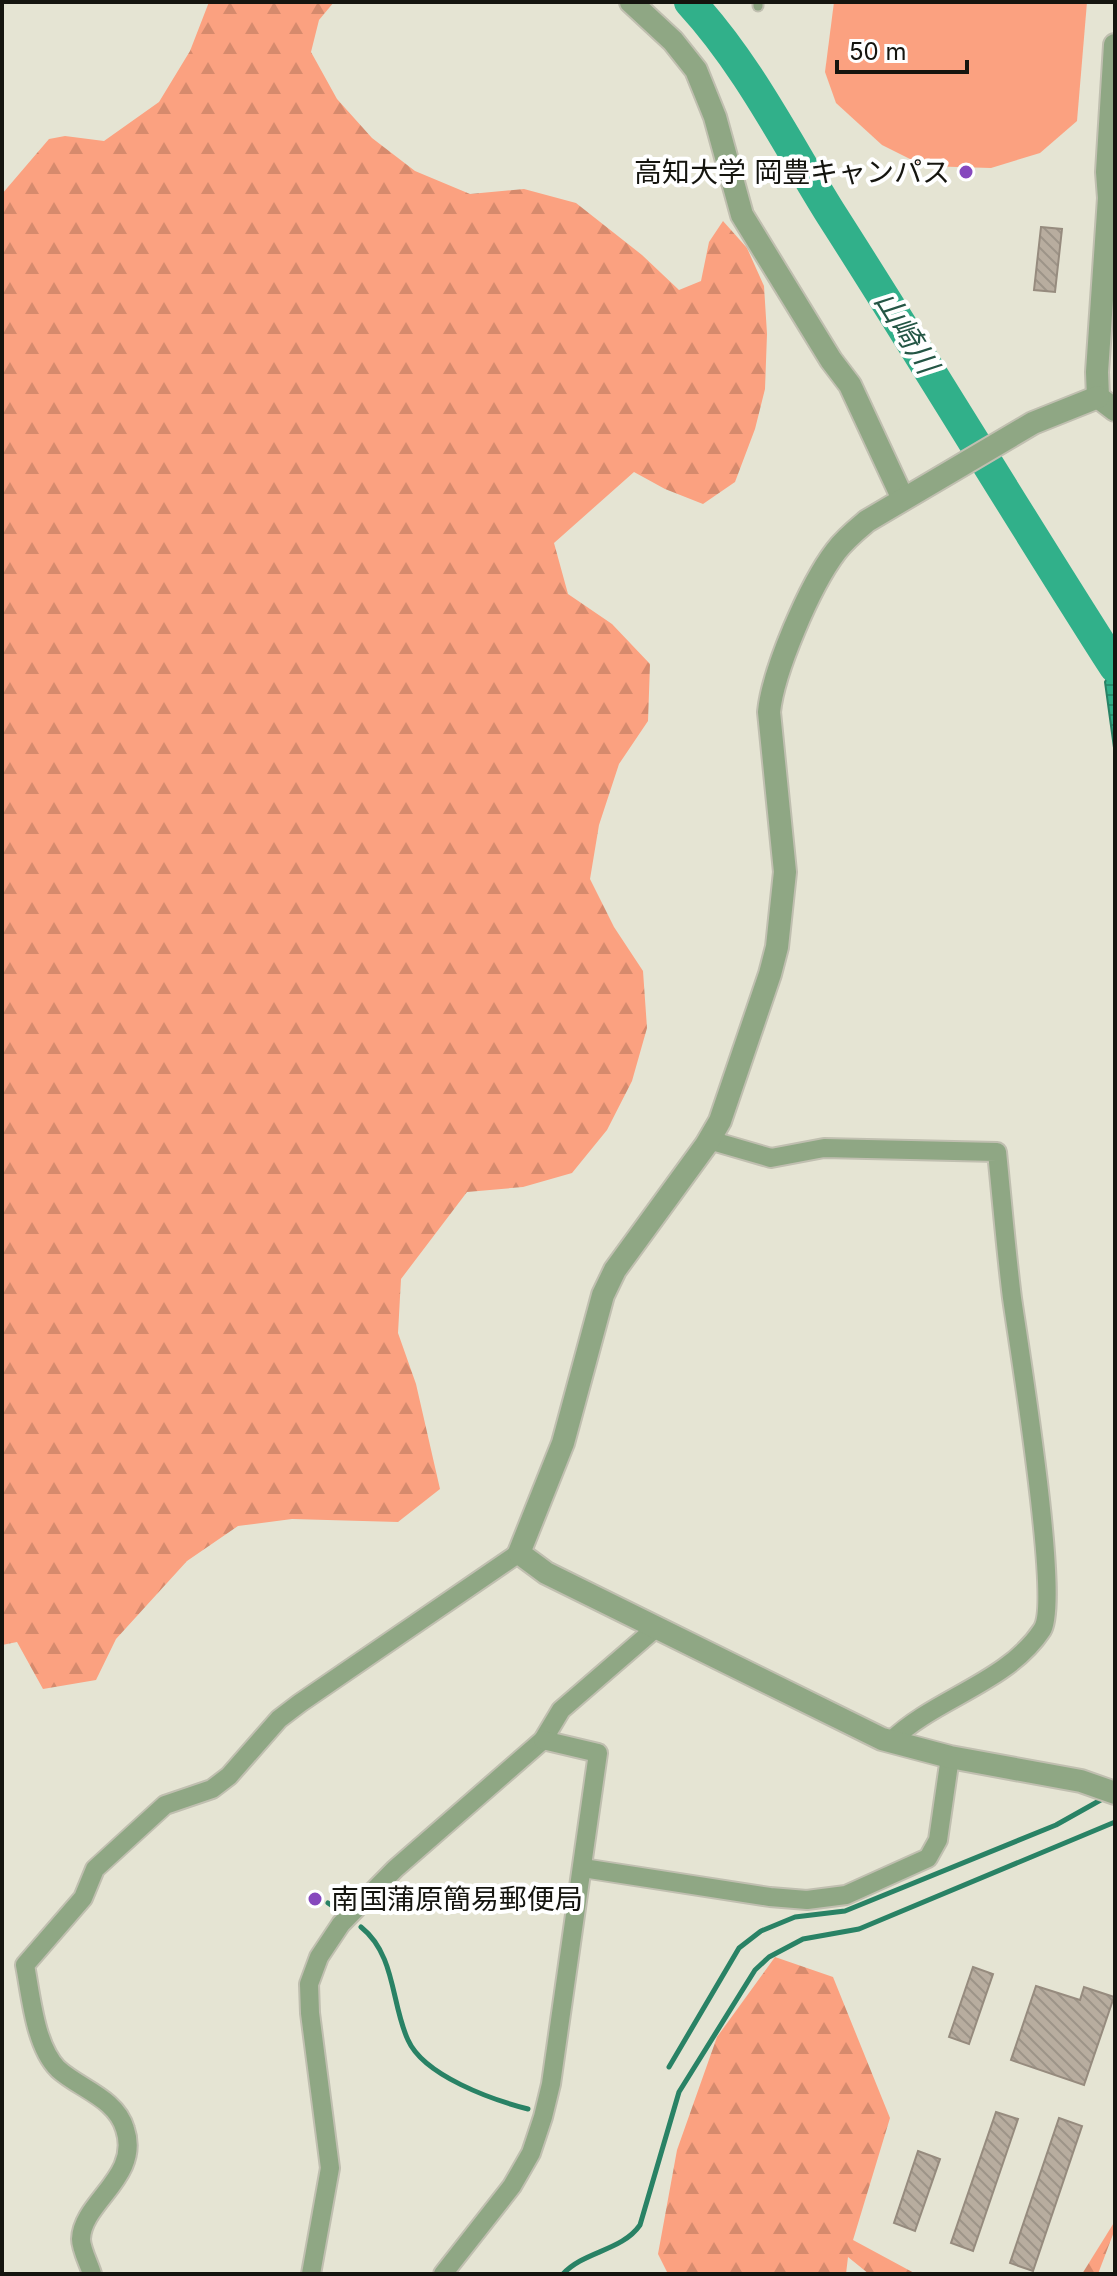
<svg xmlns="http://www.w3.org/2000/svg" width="1117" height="2276" viewBox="0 0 1117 2276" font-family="Inter,'Noto Sans JP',sans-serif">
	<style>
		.grass { fill: #fba180 }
		.forest { fill: url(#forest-firs) }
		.water { fill: url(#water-rules); stroke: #298265; stroke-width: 2 }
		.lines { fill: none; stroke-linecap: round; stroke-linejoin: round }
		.stream { stroke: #298265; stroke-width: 5 }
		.river { stroke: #31b08a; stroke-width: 32 }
		.building { fill: url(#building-back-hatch); stroke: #968b7e; stroke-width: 2 }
		.service-casing { stroke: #c0bfb0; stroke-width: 13 }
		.minor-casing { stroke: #c0bfb0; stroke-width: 22 }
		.tertiary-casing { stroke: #c0bfb0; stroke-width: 26 }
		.service { stroke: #8fa784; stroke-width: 9 }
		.minor { stroke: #8fa784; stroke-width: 18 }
		.tertiary { stroke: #8fa784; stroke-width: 22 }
		.poi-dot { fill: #8648bd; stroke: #fff; stroke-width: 3 }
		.labels { text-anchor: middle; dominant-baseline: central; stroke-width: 8; stroke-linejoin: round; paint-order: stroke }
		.poi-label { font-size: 28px; fill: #15150f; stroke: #fff; text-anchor: end }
		.water-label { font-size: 30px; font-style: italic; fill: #245645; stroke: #fff }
	</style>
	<defs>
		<pattern id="forest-firs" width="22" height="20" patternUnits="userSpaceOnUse" patternTransform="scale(2)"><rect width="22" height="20" fill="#fba180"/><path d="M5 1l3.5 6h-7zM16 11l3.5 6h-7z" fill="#d68a6d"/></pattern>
		<pattern id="water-rules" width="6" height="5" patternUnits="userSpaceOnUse" patternTransform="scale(2)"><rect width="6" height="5" fill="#31b08a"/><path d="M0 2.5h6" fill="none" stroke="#288e6f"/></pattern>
		<pattern id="building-back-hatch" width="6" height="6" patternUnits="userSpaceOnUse" patternTransform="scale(2)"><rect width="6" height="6" fill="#b8ad9f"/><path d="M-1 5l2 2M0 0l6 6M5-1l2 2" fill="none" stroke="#9d9488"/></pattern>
	</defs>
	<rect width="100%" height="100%" fill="#e5e4d3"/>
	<path class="grass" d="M834,2H1087L1077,121L1040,153L991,168L924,166L882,145L836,103L825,72Z"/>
	<g class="forest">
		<path d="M209,2H334L319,20L311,52L337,99L372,138L415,171L470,194L524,189L576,203L642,255L679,290L701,281L709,242L723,221L747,248L764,286L767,334L765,389L755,429L735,482L703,504L665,489L634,472L554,543L568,594L612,624L650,664L648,721L619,764L599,825L590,879L614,927L643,971L647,1028L632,1081L607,1130L572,1173L523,1187L467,1192L401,1279L398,1333L416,1384L440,1489L398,1522L292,1519L238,1526L187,1561L116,1639L96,1680L43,1689L17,1642L2,1645V194L49,139L65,136L104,141L159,102L190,51Z"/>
		<path d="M775,1957L833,1977L890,2118L853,2240L916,2274H869L848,2257L846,2274H668L658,2254L677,2150L717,2037Z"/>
		<path d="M1115,2221V2229L1098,2274H1082Z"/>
	</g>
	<path class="water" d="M1115,664V755L1105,682Z"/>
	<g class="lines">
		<g class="stream">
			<path d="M328,1903L337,1909"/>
			<path d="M361,1927C396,1955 391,2004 408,2040C424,2076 493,2100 528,2109"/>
			<path d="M669,2067L739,1948L761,1931L795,1917L845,1911L1056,1825L1106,1797"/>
			<path d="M563,2274C584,2251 622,2251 640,2225L679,2092L755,1970L769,1957L803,1939L859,1929L1115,1822"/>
		</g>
		<path class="river" d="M690,2C748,65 786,142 831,214C927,364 1019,517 1115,667"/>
	</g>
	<g class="building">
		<path d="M1041,227L1062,229L1055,292L1034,290Z"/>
		<path d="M973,1967L993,1974L969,2044L949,2037Z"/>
		<path d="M1036,1986L1080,2000L1084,1987L1114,1997L1084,2085L1011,2060Z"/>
		<path d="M996,2112L1018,2119L973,2251L951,2243Z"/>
		<path d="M1059,2118L1082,2126L1033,2271L1010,2263Z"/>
		<path d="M918,2151L940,2159L915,2231L894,2223Z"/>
	</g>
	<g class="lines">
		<defs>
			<path id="service" d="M758,6V2"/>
			<g id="minor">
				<path d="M709,1140L771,1158L824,1148L997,1152C1002,1201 1006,1250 1012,1298C1019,1347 1061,1602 1042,1630C1007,1683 935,1698 891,1741"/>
				<path d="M583,1868L770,1897L807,1900L846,1895L928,1858L938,1840L950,1757"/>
				<path d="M92,2274C89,2264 81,2249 81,2239C82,2202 141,2177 125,2129C116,2098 80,2089 58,2069C35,2046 31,1996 25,1965L83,1898L95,1869L165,1805L212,1789L229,1776L279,1719L300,1703L519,1553"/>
				<path d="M311,2274L330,2168L310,2013L309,1984L319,1957L341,1924L395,1869L543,1740L561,1710L657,1627"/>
				<path d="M443,2274L512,2186L531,2153L543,2117L551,2084L598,1753L543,1740"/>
			</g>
			<g id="tertiary">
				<path d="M631,2L673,41L696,70L715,117L742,215L831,360L850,385L903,499"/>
				<path d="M1115,45L1107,172L1109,198L1097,372L1098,397L1115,410"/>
				<path d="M1098,397L1033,423L867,521C855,531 845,539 836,551C810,585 773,671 769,712L785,872L777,947L770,974L720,1121L706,1145L615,1270L603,1295L563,1443L519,1553L546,1573L882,1739L950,1757L1081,1781L1115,1793"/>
			</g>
		</defs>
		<use href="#service" class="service-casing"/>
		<use href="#minor" class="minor-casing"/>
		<use href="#tertiary" class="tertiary-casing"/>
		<use href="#service" class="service"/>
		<use href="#minor" class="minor"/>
		<use href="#tertiary" class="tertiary"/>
	</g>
	<g class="poi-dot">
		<circle cx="966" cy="172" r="8"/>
		<circle cx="315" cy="1899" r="8"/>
	</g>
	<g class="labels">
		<g class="poi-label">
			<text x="950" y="172">高知大学 岡豊キャンパス</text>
			<text x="331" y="1899" text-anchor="start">南国蒲原簡易郵便局</text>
		</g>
		<g class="water-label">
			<text transform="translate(907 332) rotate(58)">山崎川</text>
		</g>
	</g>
	<rect width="1117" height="2276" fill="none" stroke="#15150f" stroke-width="8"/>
	<path d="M837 60v12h130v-12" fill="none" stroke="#15150f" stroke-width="4"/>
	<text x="849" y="60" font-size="24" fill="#15150f" stroke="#ffffff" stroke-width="6" paint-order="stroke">50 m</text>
</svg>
